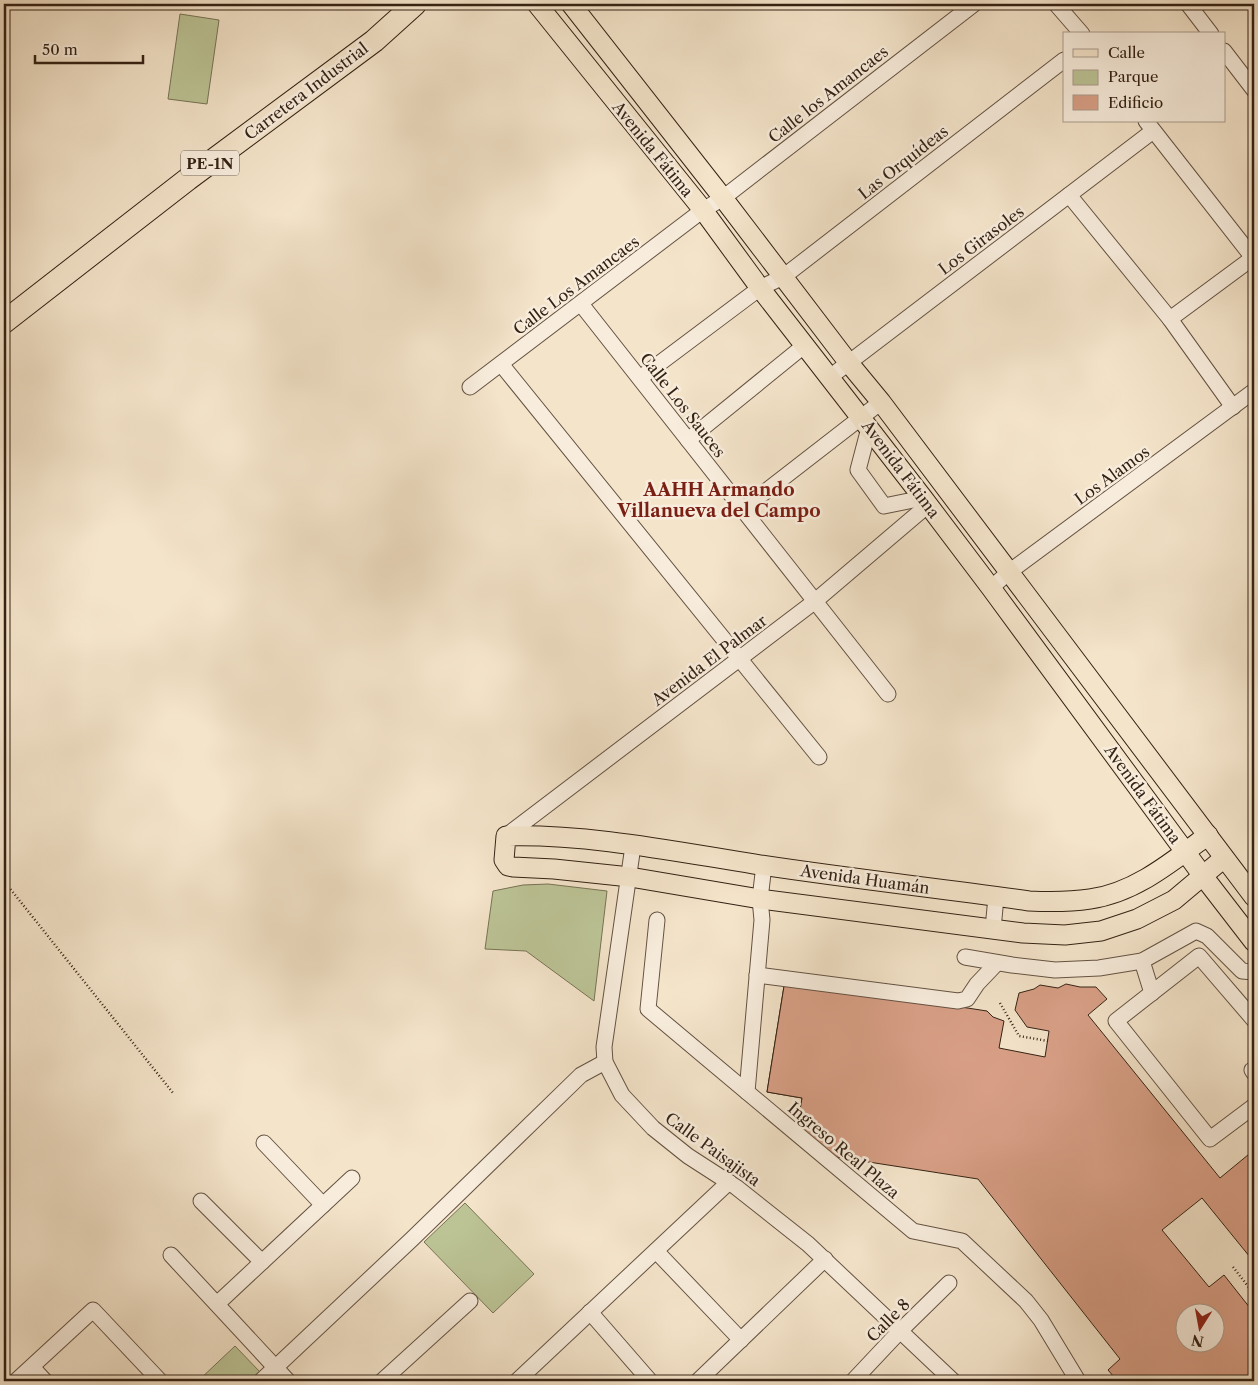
<svg xmlns="http://www.w3.org/2000/svg" width="1258" height="1385" viewBox="0 0 1258 1385" font-family="'Libre Caslon Text',serif">
	<style>
		.green { fill: #bcc496; stroke: #787355 }
		.building { fill: #d89f86; stroke: #342214; fill-rule: evenodd }
		.lines { fill: none; stroke-linecap: round; stroke-linejoin: round }
		.minor-casing { stroke: #645242; stroke-width: 17 }
		.major-casing { stroke: #342214; stroke-width: 21 }
		.highway-casing { stroke: #342214; stroke-width: 24 }
		.path { stroke: #342214; stroke-width: 2.5; stroke-dasharray: 1 2.5; stroke-linecap: butt }
		.minor { stroke: #f8eddd; stroke-width: 15 }
		.major { stroke: #f4e4ca; stroke-width: 19 }
		.highway { stroke: #f4e4ca; stroke-width: 22 }
		.labels { text-anchor: middle; dominant-baseline: central; stroke-width: 5; stroke-linejoin: round; paint-order: stroke }
		.shield { fill: #f8eddd; stroke: #6f5f50; stroke-width: 1 }
		.shield-label { font-size: 15px; font-weight: bold; fill: #342214 }
		.street-label { font-size: 16px; fill: #342214; stroke: #f8eddd }
		.neighbourhood-label { font-size: 18px; font-weight: bold; fill: #7a1f14; stroke: #f8eddd }
	</style>
	<rect width="100%" height="100%" fill="#f4e4ca"/>
	<filter id="stains"><feTurbulence type="fractalNoise" baseFrequency=".004" numOctaves="4"/><feColorMatrix values="0 0 0 0 .2 0 0 0 0 .09 0 0 0 0 .02 0 0 0 .5 -.17"/></filter>
	<radialGradient id="worn" r=".72"><stop offset=".6" stop-color="#630" stop-opacity="0"/><stop offset="1" stop-color="#630" stop-opacity=".3"/></radialGradient>
	<g class="green">
		<path d="M180,14L219,20L207,104L168,99Z"/>
		<path d="M548,884L607,891L594,1001L526,951L485,949L493,891L523,885Z"/>
		<path d="M465,1203L534,1274L493,1313L424,1242Z"/>
		<path d="M235,1346L260,1372L250,1381H198Z"/>
	</g>
	<g class="building">
		<path d="M785,980L855,991L834,1124L799,1119L802,1098L767,1092Z"/>
		<path d="M785,980L987,1011L993,1017L1004,1021L999,1048L1045,1057L1049,1031L1027,1027L1015,1010L1019,993L1034,989L1040,985L1058,988L1066,984L1080,987H1096L1107,999L1088,1015L1220,1178L1254,1150V1262L1202,1198L1162,1230L1209,1287L1224,1275L1254,1313V1381H1111L1115,1378L1108,1370L1120,1359L978,1179L830,1156L797,1130L802,1098L767,1092ZM1186,1312H1216V1342H1186Z"/>
	</g>
	<g class="lines">
		<defs>
			<g id="minor">
				<path d="M1056,4L1082,34"/>
				<path d="M1188,4L1211,34"/>
				<path d="M1224,51L1254,90"/>
				<path d="M1146,121L1254,259"/>
				<path d="M1069,195L1170,319L1233,407"/>
				<path d="M581,304L888,694"/>
				<path d="M1170,319L1254,257"/>
				<path d="M501,364L819,757"/>
				<path d="M830,377L1153,131"/>
				<path d="M640,378L760,288L783,277L1064,60"/>
				<path d="M470,387L703,210L723,198L974,4"/>
				<path d="M869,428L858,470L884,506L923,498"/>
				<path d="M688,440L805,345"/>
				<path d="M743,509L881,402"/>
				<path d="M991,588L1009,572L1254,391"/>
				<path d="M506,836L814,602L928,505"/>
				<path d="M633,846L604,1047L605,1062L622,1095L653,1128L688,1156L736,1187L808,1244L953,1381"/>
				<path d="M764,865L760,899L762,920L747,1092L913,1231L962,1241L1026,1301L1041,1320L1078,1381"/>
				<path d="M657,920L648,1009L747,1092"/>
				<path d="M993,929L996,897"/>
				<path d="M965,957L1012,965L1055,970L1099,968L1142,961L1196,931L1207,936L1242,971L1254,972"/>
				<path d="M1142,961L1152,993"/>
				<path d="M757,975L958,1001L967,999L977,984L997,963"/>
				<path d="M1254,1020L1199,956L1116,1021L1210,1139L1254,1106"/>
				<path d="M1254,1069L1252,1070L1254,1073"/>
				<path d="M264,1143L323,1205"/>
				<path d="M201,1201L262,1262"/>
				<path d="M656,1251L741,1340"/>
				<path d="M171,1255L288,1381"/>
				<path d="M217,1304L352,1178"/>
				<path d="M590,1312L650,1381"/>
				<path d="M32,1367L45,1381"/>
				<path d="M16,1381L93,1310L160,1381"/>
				<path d="M261,1381L411,1240L581,1075L605,1062"/>
				<path d="M382,1381L470,1301"/>
				<path d="M517,1381L729,1182"/>
				<path d="M698,1381L825,1259"/>
				<path d="M853,1381L900,1331L949,1283"/>
			</g>
			<g id="major">
				<path d="M537,4L703,210L760,288L923,498L991,588L1203,876L1254,942"/>
				<path d="M571,4L723,198L848,362L881,402L1254,897"/>
				<path d="M1208,835C1173,861 1135,893 1090,899C1070,902 1049,902 1029,901C937,888 845,878 754,864C672,851 589,834 506,836L504,860L508,866L513,867L554,869L630,877L760,899L1023,933L1065,935L1101,931L1137,919L1174,900L1224,858"/>
			</g>
			<path id="highway" d="M4,322L188,179L374,41L415,4"/>
		</defs>
		<use href="#minor" class="minor-casing"/>
		<use href="#major" class="major-casing"/>
		<use href="#highway" class="highway-casing"/>
		<g class="path">
			<path d="M4,881L173,1093"/>
			<path d="M1000,1003L1019,1036L1048,1041"/>
			<path d="M1233,1267L1254,1294"/>
		</g>
		<use href="#minor" class="minor"/>
		<use href="#major" class="major"/>
		<use href="#highway" class="highway"/>
	</g>
	<g class="labels">
		<rect class="shield" x="181" y="150.5" width="58" height="25" rx="4"/>
		<g class="shield-label">
			<text x="210" y="163">PE-1N</text>
		</g>
		<g class="street-label">
			<text transform="translate(306 91) rotate(-37)">Carretera Industrial</text>
			<text transform="translate(828 94) rotate(-38)">Calle los Amancaes</text>
			<text transform="translate(653 149) rotate(51)">Avenida Fátima</text>
			<text transform="translate(903 162) rotate(-38)">Las Orquídeas</text>
			<text transform="translate(981 240) rotate(-37)">Los Girasoles</text>
			<text transform="translate(576 285) rotate(-37)">Calle Los Amancaes</text>
			<text transform="translate(683 405) rotate(52)">Calle Los Sauces</text>
			<text transform="translate(901 469) rotate(53)">Avenida Fátima</text>
			<text transform="translate(1112 475) rotate(-36)">Los Alamos</text>
			<text transform="translate(709 660) rotate(-37)">Avenida El Palmar</text>
			<text transform="translate(1143 794) rotate(54)">Avenida Fátima</text>
			<text transform="translate(865 879) rotate(8)">Avenida Huamán</text>
			<text transform="translate(713 1149) rotate(36)">Calle Paisajista</text>
			<text transform="translate(844 1150) rotate(40)">Ingreso Real Plaza</text>
			<text transform="translate(888 1320) rotate(-45)">Calle 8</text>
		</g>
		<g class="neighbourhood-label">
			<text x="719" y="490">AAHH Armando<tspan x="719" dy="21">Villanueva del Campo</tspan></text>
		</g>
	</g>
	<rect width="1258" height="1385" fill="none" stroke="#f4e4ca" stroke-width="20"/>
	<rect x="5" y="5" width="1248" height="1375" fill="none" stroke="#342214" stroke-width="2.5"/>
	<rect x="10" y="10" width="1238" height="1365" fill="none" stroke="#342214"/>
	<rect x="1063" y="32" width="162" height="90" fill="#f8eddd" stroke="#aa9c8d"/>
	<rect x="1073" y="49" width="25" height="8" fill="#f4e4ca" stroke="#aa9c8d"/>
	<text x="1108" y="58" font-size="15" fill="#342214">Calle</text>
	<rect x="1073" y="70" width="25" height="15" fill="#bcc496" stroke="#aa9c8d"/>
	<text x="1108" y="82" font-size="15" fill="#342214">Parque</text>
	<rect x="1073" y="95" width="25" height="15" fill="#d89f86" stroke="#aa9c8d"/>
	<text x="1108" y="108" font-size="15" fill="#342214">Edificio</text>
	<g transform="translate(1200 1328) rotate(191)"><circle r="24" fill="#f8eddd" stroke="#aa9c8d"/>
	<path d="M0-4L9 19L0 12L-9 19Z" fill="#8f2418"/>
	<text y="-8" font-size="14" font-weight="bold" text-anchor="middle" fill="#342214">N</text>
	</g>
	<path d="M35 55v8h108v-8" fill="none" stroke="#342214" stroke-width="2.5"/>
	<text x="42" y="55" font-size="15" fill="#342214" stroke="#f8eddd" stroke-width="4" paint-order="stroke">50 m</text>
	<rect width="100%" height="100%" filter="url(#stains)"/>
	<rect width="100%" height="100%" fill="url(#worn)"/>
</svg>
